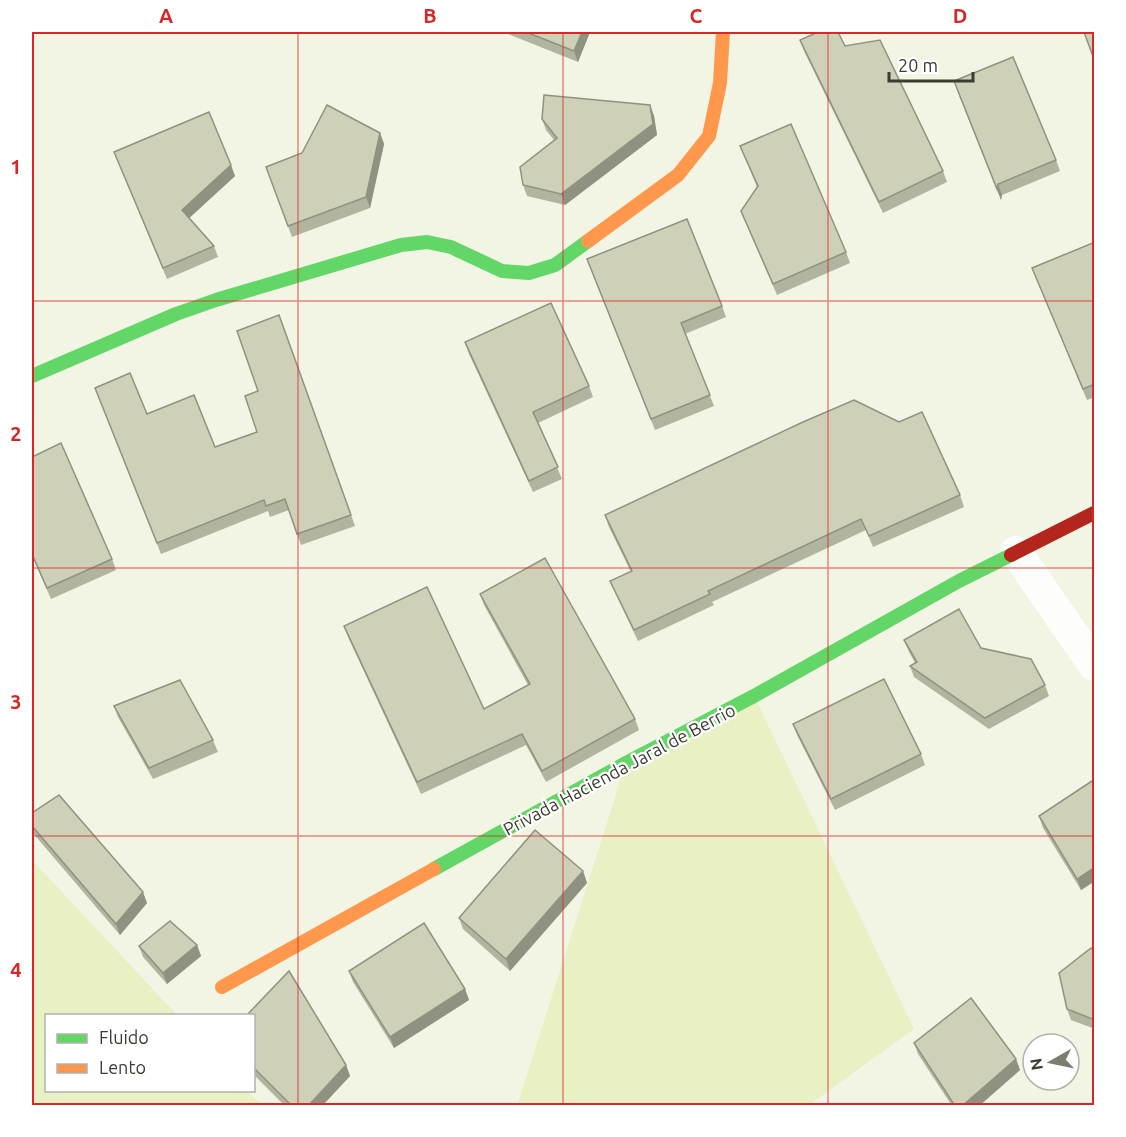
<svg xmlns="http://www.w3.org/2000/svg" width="1126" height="1137" viewBox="0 0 1126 1137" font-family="Ubuntu,sans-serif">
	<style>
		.green { fill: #e9f0c3 }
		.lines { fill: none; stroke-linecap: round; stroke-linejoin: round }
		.street { stroke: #fdfefb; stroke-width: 32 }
		.fast { stroke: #63d668; stroke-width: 14 }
		.slow { stroke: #ff974d; stroke-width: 14 }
		.jam { stroke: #b3261e; stroke-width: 14 }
		.wall { fill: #b1b49e }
		.shaded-wall { fill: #909281 }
		.building { fill: #ced1b8; stroke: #909281; stroke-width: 1.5 }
		.grid { fill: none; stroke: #d62828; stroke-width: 1.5; stroke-opacity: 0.55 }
		.labels { text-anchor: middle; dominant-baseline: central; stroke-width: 4.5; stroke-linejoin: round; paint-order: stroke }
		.street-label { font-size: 18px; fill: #3b3d30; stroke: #fff }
		.neatline { fill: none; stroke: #d62828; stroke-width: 2 }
		.grid-label { font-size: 20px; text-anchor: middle; font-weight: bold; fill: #d62828 }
	</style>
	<rect width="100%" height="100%" fill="#f2f5e4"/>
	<g class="green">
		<path d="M754,696L914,1029L809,1105L517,1106L626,763Z"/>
		<path d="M32,860L177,1015L46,1016V1090L247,1091L262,1105H32Z"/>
	</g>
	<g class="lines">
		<path class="street" d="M1016,552L1094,665"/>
		<g class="fast">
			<path d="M32,376L176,314L216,300L401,245L427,242L451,247L502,271L529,273L555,265L588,241"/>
			<path d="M434,869L626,763L754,696L959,581L1011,555"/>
		</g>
		<g class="slow">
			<path d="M588,241L678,175L709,136L720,83L723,32"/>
			<path d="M222,987L434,869"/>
		</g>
		<path class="jam" d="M1011,555L1094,513"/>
	</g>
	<g class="wall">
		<path d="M503,32H590L578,62Z"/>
		<path d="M800,40L845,46L943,171L947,182L883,213L804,51Z"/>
		<path d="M958,93L1056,160L1060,171L1002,195L1001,200Z"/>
		<path d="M650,105L654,116L657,135L565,205L527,196L523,185L554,140L546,130L542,119Z"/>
		<path d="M380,133L384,144L370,208L292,237L266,167Z"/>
		<path d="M740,146L846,252L850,263L777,295L741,211L757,187Z"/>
		<path d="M114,152L235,176L189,218L214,246L218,257L167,279Z"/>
		<path d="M1095,242V397L1087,400L1032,268Z"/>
		<path d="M591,270L722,306L726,317L685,334L714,406L655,430Z"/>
		<path d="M279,315L355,526L301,545L289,510L270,517L268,511L161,554L99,399L147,414L215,447L257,432L258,391Z"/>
		<path d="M465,342L589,386L593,397L538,423L562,479L533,492L469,354Z"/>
		<path d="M32,457L112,559L116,570L51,599L32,556Z"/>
		<path d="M960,495L964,507L873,547L866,530L712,602L714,605L638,641L615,592L610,581L631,572L609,527L605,515Z"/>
		<path d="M480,594L635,719L639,730L546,782L526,745L421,794L348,637L344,626L484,709L528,685L484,605Z"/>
		<path d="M904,640L981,648L1045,685L1049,696L989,729L914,677L910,666L915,663L909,652Z"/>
		<path d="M114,706L213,740L218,752L153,779L118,717Z"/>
		<path d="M793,724L921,754L925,765L835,810L797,735Z"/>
		<path d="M1095,779V881L1081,890L1043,828L1039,816Z"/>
		<path d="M32,813L147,903L120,935L32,832Z"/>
		<path d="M583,871L587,883L510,971L463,929L459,918Z"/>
		<path d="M197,945L201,956L167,984L143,957L139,946Z"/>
		<path d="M1095,952V1029L1071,1020L1067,1009Z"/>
		<path d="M349,971L465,989L469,1000L394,1048L353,982Z"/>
		<path d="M254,1016L346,1065L350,1076L322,1106H285L254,1075Z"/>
		<path d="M914,1043L1016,1059L1020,1070L979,1106H952L918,1054Z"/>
	</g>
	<g class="shaded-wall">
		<path d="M582,32H590L578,62L574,51Z"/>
		<path d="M650,105L654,116L657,135L565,205L561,194Z"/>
		<path d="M380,133L384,144L370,208L366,197Z"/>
		<path d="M231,165L235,176L186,221L182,210Z"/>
		<path d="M998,184L1002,195L1001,200L997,189Z"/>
		<path d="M1095,867V881L1081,890L1077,879Z"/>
		<path d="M583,871L587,883L510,971L506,959Z"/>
		<path d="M143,892L147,903L120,935L116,924Z"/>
		<path d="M197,945L201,956L167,984L163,973Z"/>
		<path d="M465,989L469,1000L394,1048L390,1037Z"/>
		<path d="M1016,1059L1020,1070L979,1106H962Z"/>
		<path d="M346,1065L350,1076L322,1106H308Z"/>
	</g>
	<g class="building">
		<path d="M526,32H582L574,51Z"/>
		<path d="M818,32H838L845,46L880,40L943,171L879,202L800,40Z"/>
		<path d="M1084,32H1095V62Z"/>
		<path d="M1013,57L1056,160L998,184L997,189L954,81Z"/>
		<path d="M544,95L650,105L653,124L561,194L523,185L520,167L557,138L542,119Z"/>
		<path d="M327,105L380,133L366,197L288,226L266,167L302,153Z"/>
		<path d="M209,112L231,165L182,210L214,246L163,268L114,152Z"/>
		<path d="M791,124L846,252L773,284L741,211L758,186L740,146Z"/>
		<path d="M687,219L722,306L681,323L710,395L651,419L587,259Z"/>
		<path d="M1095,242V384L1083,389L1032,268Z"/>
		<path d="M551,303L589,386L533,412L558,467L529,481L465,342Z"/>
		<path d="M279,315L351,515L297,534L285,499L266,506L264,500L157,543L95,388L130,373L147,414L194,395L215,447L257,432L245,396L258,391L237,331Z"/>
		<path d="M854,400L899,422L922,412L960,495L869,536L861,519L708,591L710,594L634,630L610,581L632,571L605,515L803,422Z"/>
		<path d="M61,443L112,559L47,588L32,554V457Z"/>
		<path d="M545,558L635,719L542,771L522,734L417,782L344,626L427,587L484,709L530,684L480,594Z"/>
		<path d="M959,609L981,648L1031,659L1045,685L985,718L910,666L917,662L904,640Z"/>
		<path d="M884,679L921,754L831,799L793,724Z"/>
		<path d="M180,680L213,740L149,768L114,706Z"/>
		<path d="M1095,779V867L1077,879L1039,816Z"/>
		<path d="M59,795L143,892L116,924L32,826V813Z"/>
		<path d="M535,830L583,871L506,959L459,918Z"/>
		<path d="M170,921L197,945L163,973L139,946Z"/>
		<path d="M424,923L465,989L390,1037L349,971Z"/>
		<path d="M1091,948L1095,952V1020L1067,1009L1059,973Z"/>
		<path d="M289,971L346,1065L308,1106H292L254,1068V1016H246Z"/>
		<path d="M971,998L1016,1059L962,1106H955L914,1043Z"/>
	</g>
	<path class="grid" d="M298,32V1106M563,32V1106M828,32V1106M32,301H1094M32,568H1094M32,836H1094"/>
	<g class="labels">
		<g class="street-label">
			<text transform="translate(619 769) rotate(-28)">Privada Hacienda Jaral de Berrio</text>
		</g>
	</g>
	<rect width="1126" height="1137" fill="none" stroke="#ffffff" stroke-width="66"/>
	<rect x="45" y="1014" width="210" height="78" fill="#ffffff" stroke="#b1b1ac" stroke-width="1.5"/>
	<rect x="57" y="1034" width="30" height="9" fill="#63d668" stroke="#b1b1ac" stroke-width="1.5"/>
	<text x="99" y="1044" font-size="18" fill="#3b3d30">Fluido</text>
	<rect x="57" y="1064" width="30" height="9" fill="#ff974d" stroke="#b1b1ac" stroke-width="1.5"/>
	<text x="99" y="1074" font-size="18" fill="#3b3d30">Lento</text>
	<g transform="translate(1051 1062) rotate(261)"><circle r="28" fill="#ffffff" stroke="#b1b1ac" stroke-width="1.5"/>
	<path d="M0-4.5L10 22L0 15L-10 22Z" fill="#7b7d6f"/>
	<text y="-9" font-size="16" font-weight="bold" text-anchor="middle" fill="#3b3d30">N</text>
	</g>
	<path d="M889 72v9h84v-9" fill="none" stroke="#3b3d30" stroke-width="3"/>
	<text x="898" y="72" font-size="18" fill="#3b3d30" stroke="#ffffff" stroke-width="4.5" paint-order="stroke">20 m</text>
	<rect x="33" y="33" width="1060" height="1071" class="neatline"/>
	<g class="grid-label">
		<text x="166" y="23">A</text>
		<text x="430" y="23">B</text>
		<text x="696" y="23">C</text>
		<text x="960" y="23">D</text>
		<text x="16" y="174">1</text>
		<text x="16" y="441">2</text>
		<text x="16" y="709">3</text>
		<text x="16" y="977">4</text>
	</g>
</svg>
